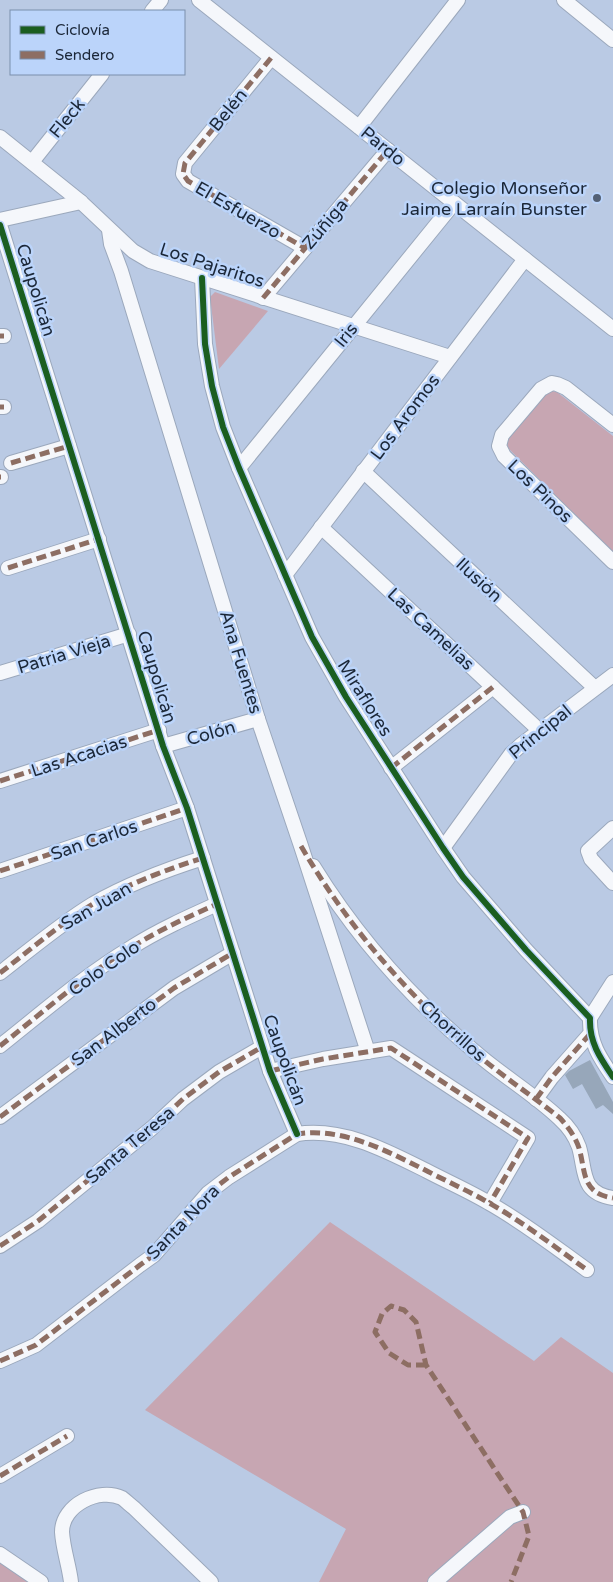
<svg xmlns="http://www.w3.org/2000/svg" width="613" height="1582" viewBox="0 0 613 1582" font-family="'Varela Round',sans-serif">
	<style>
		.green { fill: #c7a6b2 }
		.building { fill: #97a7ba }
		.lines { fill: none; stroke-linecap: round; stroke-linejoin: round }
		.minor-casing { stroke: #9ba8bc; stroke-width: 16 }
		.minor { stroke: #f5f7fb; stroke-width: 14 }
		.quiet { stroke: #8d6e63; stroke-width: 5; stroke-dasharray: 10 5; stroke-linecap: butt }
		.cycleway-casing { stroke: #bbd4fa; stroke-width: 9 }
		.cycleway { stroke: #1b5e20; stroke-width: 6 }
		.poi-dot { fill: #536074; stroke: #bbd4fa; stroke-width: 2 }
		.labels { text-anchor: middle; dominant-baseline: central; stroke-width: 5; stroke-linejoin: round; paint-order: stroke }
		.street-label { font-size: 18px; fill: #1b2738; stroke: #bbd4fa }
		.poi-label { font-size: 18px; fill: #1b2738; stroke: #bbd4fa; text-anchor: end }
	</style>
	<rect width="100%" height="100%" fill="#bacae4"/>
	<g class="green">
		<path d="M215,292L268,311L219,369L210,297Z"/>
		<path d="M547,390L557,392L613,436V553L508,448L506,439Z"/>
		<path d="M330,1222L534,1361L561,1337L613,1373V1582H319L346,1529L145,1410Z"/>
		<path d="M0,1551L44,1582H0Z"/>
	</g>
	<path class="building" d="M590,1060L613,1102V1114L603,1105L596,1109L582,1084L573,1089L565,1075L569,1071Z"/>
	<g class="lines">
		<defs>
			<g id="minor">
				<path d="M199,0L613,329"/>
				<path d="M564,0L613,40"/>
				<path d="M152,11L161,0"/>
				<path d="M271,58L185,163L183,174L188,181L305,248"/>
				<path d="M359,127L458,0"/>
				<path d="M0,137L81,202L133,251L150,261L450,357"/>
				<path d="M32,162L102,74"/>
				<path d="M0,220L81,202"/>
				<path d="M0,225L163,746L187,808L270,1071L297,1134"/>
				<path d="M109,230L111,244L121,271L258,719L301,846L368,1052"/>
				<path d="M202,278L205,344L212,386L223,427L239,468L312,637L346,697L443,848L463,877L526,950L590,1018C589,1042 600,1058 613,1077"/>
				<path d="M263,298L388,150"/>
				<path d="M0,336H4"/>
				<path d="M0,407H4"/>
				<path d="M613,425L566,388L557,384L552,383L541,389L502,435L499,446L504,456L613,562"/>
				<path d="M11,463L69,446"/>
				<path d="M239,468L454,203"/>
				<path d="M363,471L595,688"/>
				<path d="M0,477H1"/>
				<path d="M321,527L540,731"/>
				<path d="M8,568L99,539"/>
				<path d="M285,575L525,259"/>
				<path d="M0,673L129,634"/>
				<path d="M163,746L258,719"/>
				<path d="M391,768L493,687"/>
				<path d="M0,781L159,730"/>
				<path d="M613,828L588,851L591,859L613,883"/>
				<path d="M443,848L511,754L522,744L613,675"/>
				<path d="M313,866C356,936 411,998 474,1051C501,1075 534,1094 560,1119C569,1127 575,1136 579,1147C586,1171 580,1193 613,1198"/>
				<path d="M0,871L187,808"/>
				<path d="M0,973C30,950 60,924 93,904C128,884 165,870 203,858"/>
				<path d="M590,1018L613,982"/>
				<path d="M0,1046C43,1012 85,975 132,947C159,930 188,917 217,904"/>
				<path d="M270,1071L323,1059L391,1048L528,1138L490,1203"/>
				<path d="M536,1099L552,1077L590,1034"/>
				<path d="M0,1117L174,988L233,953"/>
				<path d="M0,1246L38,1221L152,1128L183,1099L219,1072L262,1047"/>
				<path d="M0,1361L36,1345L140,1265L154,1255L208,1193L229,1177L297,1134C343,1127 387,1151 427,1171C448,1182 469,1191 489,1203C523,1222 555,1247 587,1270"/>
				<path d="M0,1476L67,1436"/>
				<path d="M0,1554L41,1582"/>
				<path d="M71,1582C69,1565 63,1549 62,1532C62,1505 99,1487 122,1498C126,1501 130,1505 134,1508L211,1582"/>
				<path d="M435,1582L510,1517L523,1512"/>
			</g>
		</defs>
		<use href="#minor" class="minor-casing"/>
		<use href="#minor" class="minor"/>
		<g class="quiet">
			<path d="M271,58L185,163L183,174L188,181L305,248"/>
			<path d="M263,298L388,150"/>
			<path d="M0,336H4"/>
			<path d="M0,407H4"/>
			<path d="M11,463L69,446"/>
			<path d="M0,477H1"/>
			<path d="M8,568L99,539"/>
			<path d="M391,768L493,687"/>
			<path d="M0,781L159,730"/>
			<path d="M301,846C347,925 404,991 473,1051C501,1075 531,1095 560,1118C568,1127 575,1136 579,1148C586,1172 581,1193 613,1198"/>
			<path d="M0,871L187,808"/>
			<path d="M0,973C30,950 60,924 93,904C128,884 165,870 203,858"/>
			<path d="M0,1046C43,1012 85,975 132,947C159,930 188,917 217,904"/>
			<path d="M270,1071L323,1059L391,1048L528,1138L490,1203"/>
			<path d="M536,1099L552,1077L590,1034"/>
			<path d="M0,1117L174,988L233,953"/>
			<path d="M0,1246L38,1221L152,1128L183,1099L219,1072L262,1047"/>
			<path d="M0,1361L36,1345L140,1265L154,1255L208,1193L229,1177L297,1134C343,1127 387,1151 427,1171C448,1182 469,1191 489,1203C523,1222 555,1247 587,1270"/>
			<path d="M426,1365H408L389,1353L375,1332L382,1314L391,1306L404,1310L416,1322L426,1365L523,1512L529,1536L511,1582"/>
			<path d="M0,1476L67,1436"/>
		</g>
		<defs>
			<g id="cycleway">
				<path d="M0,225L163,746L187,808L270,1071L297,1134"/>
				<path d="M202,278L205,344L212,386L223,427L239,468L312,637L346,697L443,848L463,877L526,950L590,1018C589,1042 600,1058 613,1077"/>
			</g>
		</defs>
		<use href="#cycleway" class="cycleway-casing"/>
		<use href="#cycleway" class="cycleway"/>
	</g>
	<circle class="poi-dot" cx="597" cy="198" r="5"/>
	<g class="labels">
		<g class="street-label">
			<text transform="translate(228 110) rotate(-51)">Belén</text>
			<text transform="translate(67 118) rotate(-51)">Fleck</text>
			<text transform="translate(383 146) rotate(39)">Pardo</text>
			<text transform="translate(238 210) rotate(30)">El Esfuerzo</text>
			<text transform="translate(325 224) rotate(-50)">Zúñiga</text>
			<text transform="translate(212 265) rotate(18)">Los Pajaritos</text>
			<text transform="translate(36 290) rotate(73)">Caupolicán</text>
			<text transform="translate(346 335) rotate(-51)">Iris</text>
			<text transform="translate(405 417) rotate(-53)">Los Aromos</text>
			<text transform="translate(540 491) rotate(44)">Los Pinos</text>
			<text transform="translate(479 580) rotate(43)">Ilusión</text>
			<text transform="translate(431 629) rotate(43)">Las Camelias</text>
			<text transform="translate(64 654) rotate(-17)">Patria Vieja</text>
			<text transform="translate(241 662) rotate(73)">Ana Fuentes</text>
			<text transform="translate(157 677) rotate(73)">Caupolicán</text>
			<text transform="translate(365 698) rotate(58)">Miraflores</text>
			<text transform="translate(540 732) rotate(-39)">Principal</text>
			<text transform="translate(211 733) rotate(-16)">Colón</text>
			<text transform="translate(79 756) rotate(-18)">Las Acacias</text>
			<text transform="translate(94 840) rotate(-19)">San Carlos</text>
			<text transform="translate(96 906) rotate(-30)">San Juan</text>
			<text transform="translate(104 968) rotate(-35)">Colo Colo</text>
			<text transform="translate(453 1031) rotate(42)">Chorrillos</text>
			<text transform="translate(114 1032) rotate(-37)">San Alberto</text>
			<text transform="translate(285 1060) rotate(70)">Caupolicán</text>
			<text transform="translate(130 1145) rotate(-40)">Santa Teresa</text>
			<text transform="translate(183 1222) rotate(-46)">Santa Nora</text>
		</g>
		<g class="poi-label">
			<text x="587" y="188">Colegio Monseñor<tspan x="587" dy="21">Jaime Larraín Bunster</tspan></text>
		</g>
	</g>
	<rect x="10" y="10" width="175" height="65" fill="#bbd4fa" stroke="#7b8fac"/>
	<rect x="20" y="26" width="25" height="8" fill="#1b5e20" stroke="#7b8fac"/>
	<text x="55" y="35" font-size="15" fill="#1b2738">Ciclovía</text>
	<rect x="20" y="51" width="25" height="8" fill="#8d6e63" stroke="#7b8fac"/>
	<text x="55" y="60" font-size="15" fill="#1b2738">Sendero</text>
</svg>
